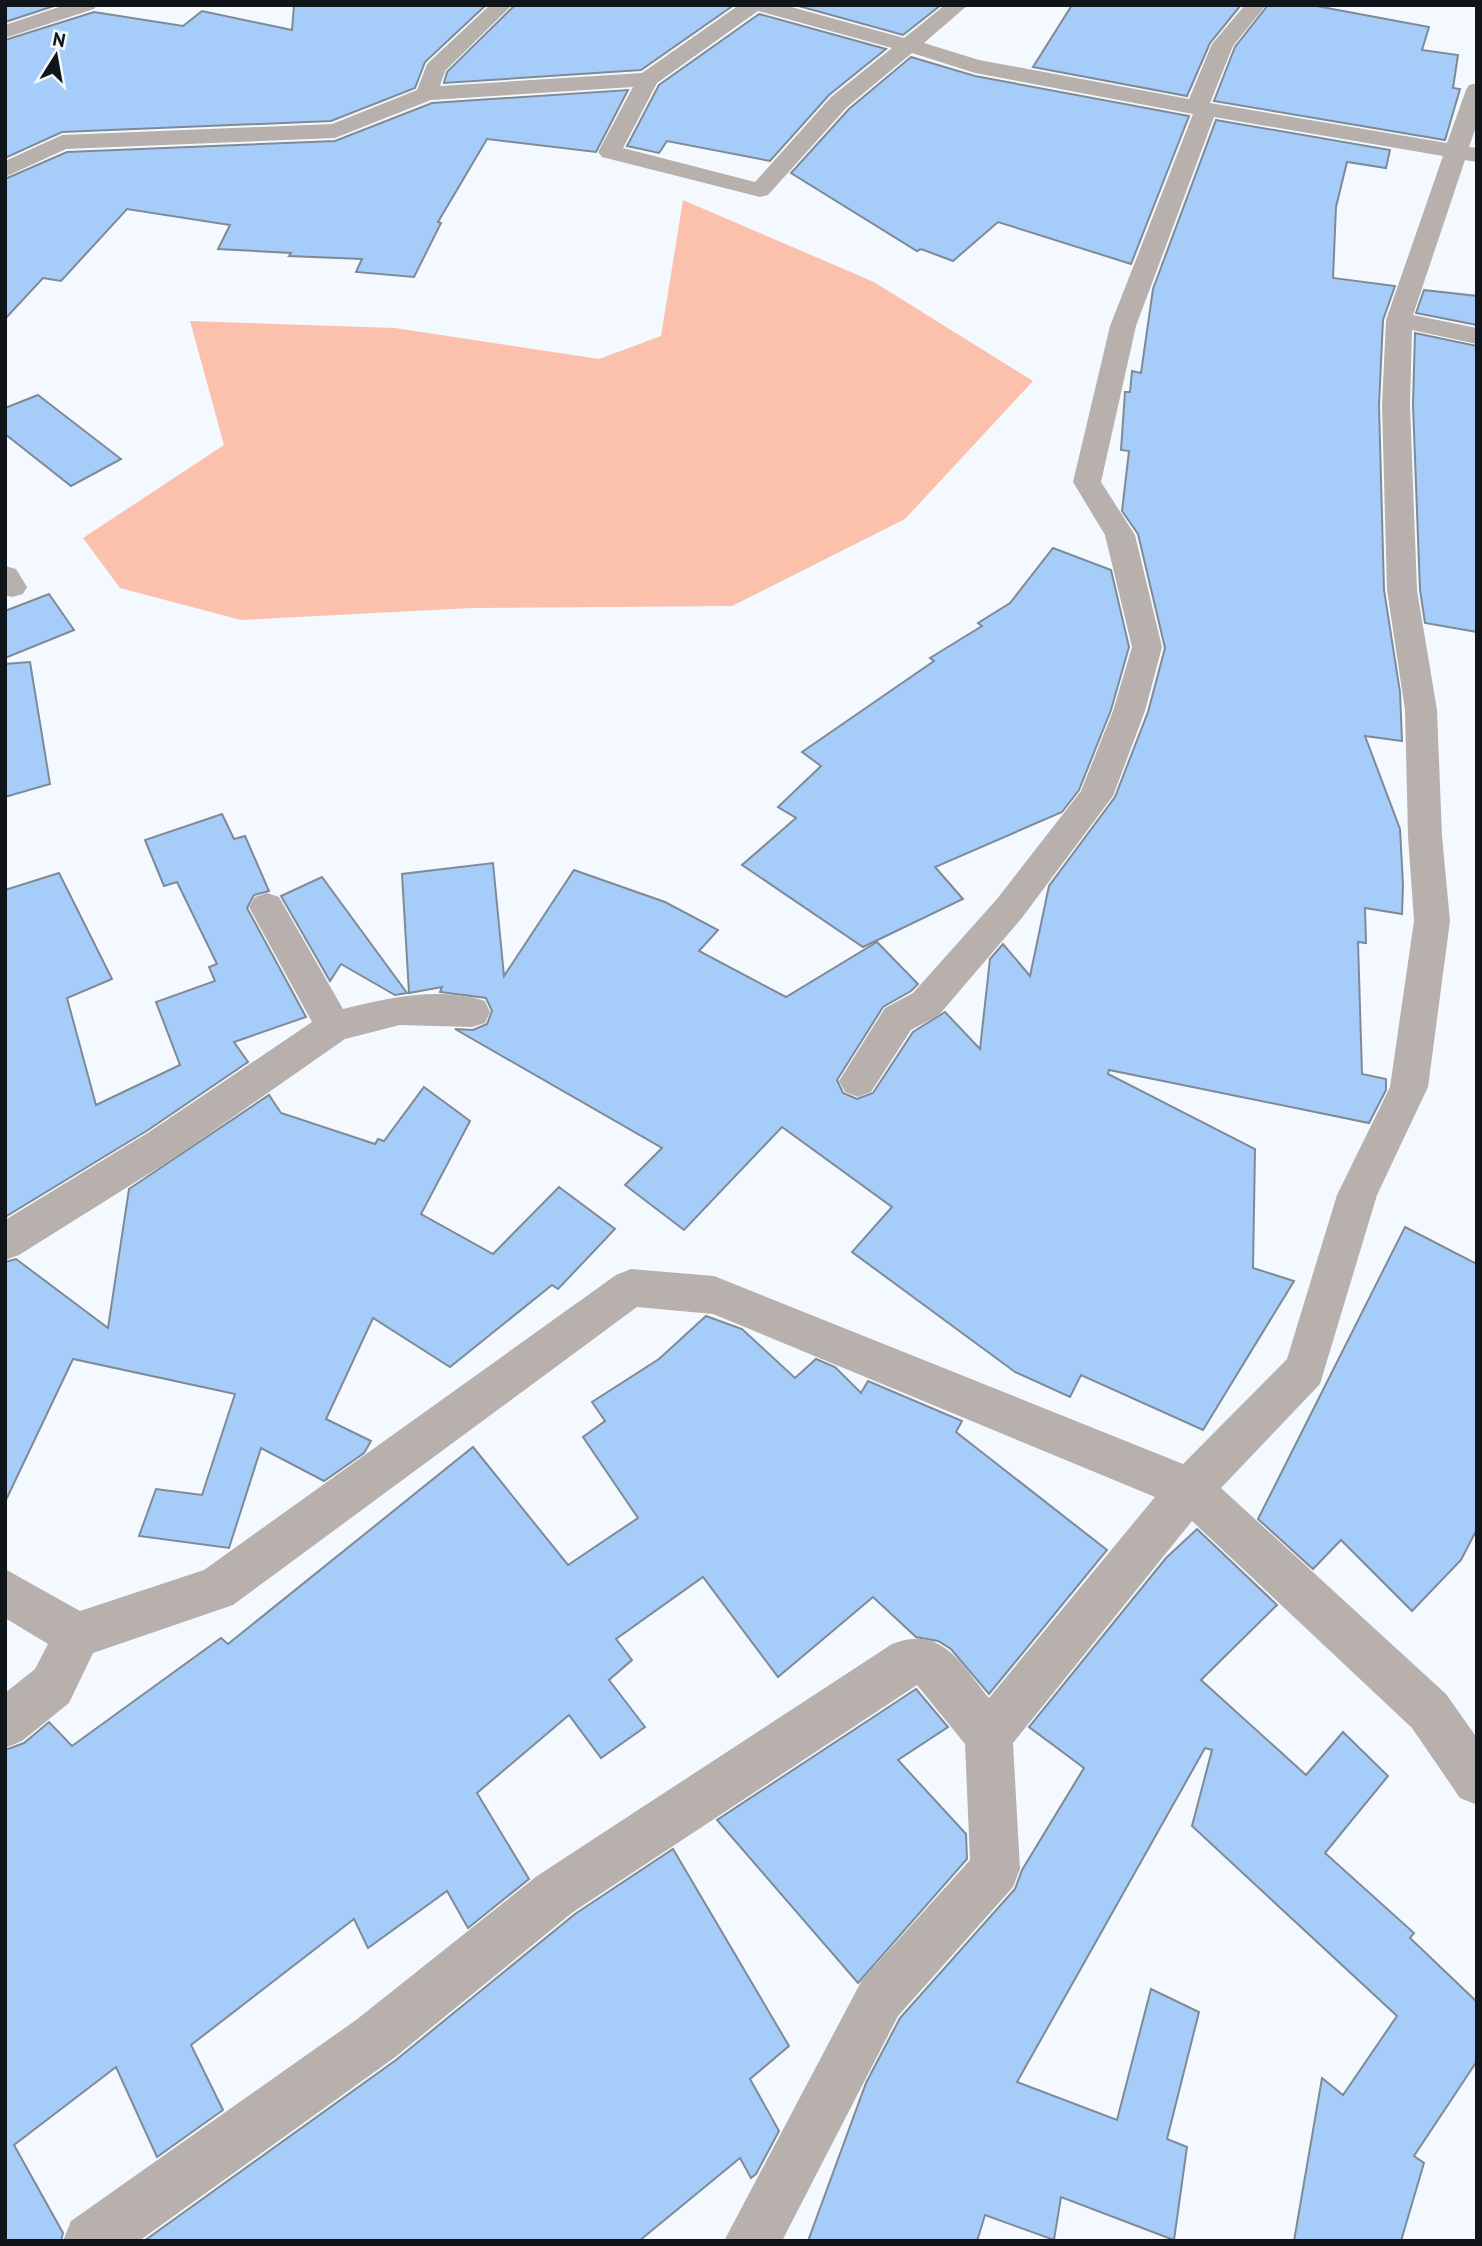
<svg xmlns="http://www.w3.org/2000/svg" width="1482" height="2246" viewBox="0 0 1482 2246" font-family="'PT Sans',sans-serif">
	<style>
		.green { fill: #fcc1ac }
		.building { fill: #a6cdf9; stroke: #7f8a97; stroke-width: 2 }
		.lines { fill: none; stroke-linecap: round; stroke-linejoin: round }
		.minor { fill: #b8b0ad; fill-rule: evenodd }
	</style>
	<rect width="100%" height="100%" fill="#f4f9ff"/>
	<path class="green" d="M683,200L874,282L1033,381L905,519L732,606L472,608L241,620L120,588L83,538L224,445L190,321L395,328L599,359L661,336Z"/>
	<g class="building">
		<path d="M5,5H51L54,6L5,22Z"/>
		<path d="M294,5H486L425,62L415,88L331,121L62,132L5,158V40L94,12L183,26L202,11L292,30Z"/>
		<path d="M515,5H734L641,70L444,83L447,72Z"/>
		<path d="M795,5H941L903,35Z"/>
		<path d="M1072,5H1241L1210,43L1187,96L1033,67Z"/>
		<path d="M1268,5H1311L1429,27L1422,50L1458,55L1453,88L1460,89L1445,140L1214,101L1235,47Z"/>
		<path d="M759,14L886,49L829,95L770,161L667,141L659,153L627,146L659,85Z"/>
		<path d="M911,57L975,76L1189,116L1131,264L998,222L953,261L921,249L917,251L791,173L849,109Z"/>
		<path d="M628,90L596,152L487,139L438,222L441,223L414,277L356,272L362,259L289,256L291,253L218,249L230,225L127,209L61,281L43,278L5,319V179L67,152L335,141L432,103Z"/>
		<path d="M1216,120L1390,150L1386,168L1347,162L1336,207L1333,278L1395,286L1383,320L1379,405L1384,590L1400,692L1402,741L1365,736L1400,829L1403,885L1402,914L1365,908L1366,943L1358,942L1362,1074L1386,1079V1090L1369,1123L1109,1070L1108,1074L1255,1149L1253,1268L1294,1281L1203,1430L1081,1375L1070,1397L1015,1372L852,1252L892,1207L782,1127L684,1230L625,1185L662,1148L455,1029L473,1030L487,1024L492,1011L486,998L440,992L442,987L409,993L402,874L493,863L504,976L574,870L665,902L718,930L699,951L786,997L877,942L918,984L911,991L883,1007L837,1080L843,1093L857,1099L873,1093L913,1032L945,1012L980,1049L990,959L1003,944L1030,976L1049,886L1115,797L1148,712L1165,648L1138,534L1122,511L1129,451L1121,450L1125,392H1130L1132,371L1141,373L1153,289Z"/>
		<path d="M1424,290L1477,296V325L1416,313Z"/>
		<path d="M1415,333L1477,346V632L1425,623L1420,590L1413,405Z"/>
		<path d="M38,395L121,459L71,486L5,434V408Z"/>
		<path d="M1053,548L1111,570L1129,647L1111,710L1079,790L1062,812L935,867L963,899L863,947L742,865L796,818L778,807L821,766L802,752L934,661L930,658L982,626L978,623L1010,603Z"/>
		<path d="M49,594L74,630L5,658V611Z"/>
		<path d="M30,662L50,784L5,797V664Z"/>
		<path d="M222,814L234,839L245,836L269,891L254,895L247,908L306,1017L234,1042L248,1062L148,1130L5,1217V890L59,873L112,979L67,998L96,1105L180,1065L156,1002L215,981L209,967L217,964L177,882L164,886L145,840Z"/>
		<path d="M322,877L407,993L395,995L341,964L330,981L281,896Z"/>
		<path d="M424,1087L470,1121L421,1214L493,1254L559,1187L615,1229L558,1289L552,1285L450,1367L373,1318L326,1419L371,1441L364,1453L324,1481L261,1448L229,1548L139,1536L156,1489L202,1495L235,1394L73,1359L5,1502V1262L16,1259L108,1328L129,1189L269,1095L281,1113L375,1144L378,1139L384,1141Z"/>
		<path d="M1405,1227L1477,1264V1529L1461,1560L1412,1611L1341,1540L1313,1569L1258,1519Z"/>
		<path d="M706,1316L742,1329L795,1378L816,1359L835,1367L861,1393L868,1381L962,1421L956,1432L1107,1550L989,1694L951,1649L938,1641L916,1637L873,1597L778,1677L703,1577L616,1639L632,1660L609,1680L645,1727L601,1758L569,1715L477,1793L529,1879L468,1928L447,1891L368,1948L354,1919L191,2045L223,2110L157,2157L116,2067L14,2145L63,2233L61,2241H5V1750L24,1743L49,1722L72,1746L221,1638L228,1644L473,1447L568,1565L638,1518L583,1437L605,1421L592,1402L659,1359Z"/>
		<path d="M1197,1529L1277,1605L1201,1680L1306,1775L1343,1732L1388,1776L1325,1853L1414,1933L1410,1938L1477,2002V2061L1414,2156L1424,2163L1401,2241H1294L1322,2078L1343,2095L1397,2016L1192,1826L1212,1750L1205,1748L1017,2082L1117,2120L1151,1989L1199,2012L1167,2139L1187,2147L1174,2240L1061,2197L1054,2240L985,2215L977,2241H808L866,2083L900,2018L1015,1889L1022,1870L1084,1768L1029,1727L1166,1558Z"/>
		<path d="M916,1689L948,1727L898,1760L966,1834L967,1859L858,1983L717,1820Z"/>
		<path d="M673,1849L789,2046L750,2079L779,2131L756,2174L751,2178L740,2158L639,2241H144L396,2060L575,1914Z"/>
	</g>
	<g class="lines">
		<g class="minor">
			<path d="M65,5H97L94,9L5,38V25Z"/>
			<path d="M490,5H512L445,71L440,86L642,73L739,5H784L904,38L945,5H968L924,43L979,60L1189,99L1212,44L1245,5H1266L1233,46L1210,103L1447,143L1466,90L1469,85L1477,83V124L1469,147L1477,148V162L1465,160L1413,315L1477,328V344L1412,330L1410,405L1417,590L1437,710L1442,836L1450,921L1428,1087L1377,1195L1320,1384L1221,1488L1446,1694L1477,1738V1805L1460,1798L1412,1728L1192,1521L1013,1743L1020,1869L1013,1887L898,2016L782,2241H724L862,1980L970,1860L965,1744L917,1685L573,1912L394,2058L139,2241H63L71,2221L356,2020L537,1876L892,1644C942,1624 961,1664 989,1698L1155,1497L713,1314L637,1307L233,1605L93,1653L69,1703L22,1741L5,1748V1693L35,1669L48,1644L5,1618V1569L80,1611L204,1570L616,1275L631,1269L714,1276L1183,1464L1287,1359L1337,1195L1390,1087L1414,921L1408,836L1405,710L1387,590L1382,405L1386,320L1443,156L1214,117L1136,326L1101,482L1135,535L1162,647L1145,711L1113,796L1021,919L939,1015L911,1030L871,1092L858,1097L845,1092L839,1081L885,1008L913,993L997,899L1081,791L1113,711L1132,647L1105,535L1073,482L1110,326L1193,114L975,73L912,53L847,107L768,195L760,197L602,157L598,152L633,87L431,100L335,138L66,149L5,177V161L62,135L332,124L417,90L427,64ZM758,11L892,48L831,97L755,182L623,148L657,83Z"/>
			<path d="M5,566L16,569L27,587L23,594L12,597L5,595Z"/>
			<path d="M267,893L279,897L343,1009C388,998 439,986 485,1001L490,1012L485,1023L472,1027L400,1025L345,1039L177,1156L19,1255L5,1260V1220L149,1132L312,1022L249,907L255,897Z"/>
		</g>
	</g>
	<rect width="1482" height="2246" fill="none" stroke="#10151a" stroke-width="14"/>
	<g transform="translate(56 56) rotate(11)" stroke="#f4f9ff" stroke-width="5" paint-order="stroke">
	<path d="M0-5L12 26L0 18L-12 26Z" fill="#10151a"/>
	<text y="-10" font-size="19" font-weight="bold" text-anchor="middle" fill="#10151a">N</text>
	</g>
</svg>
